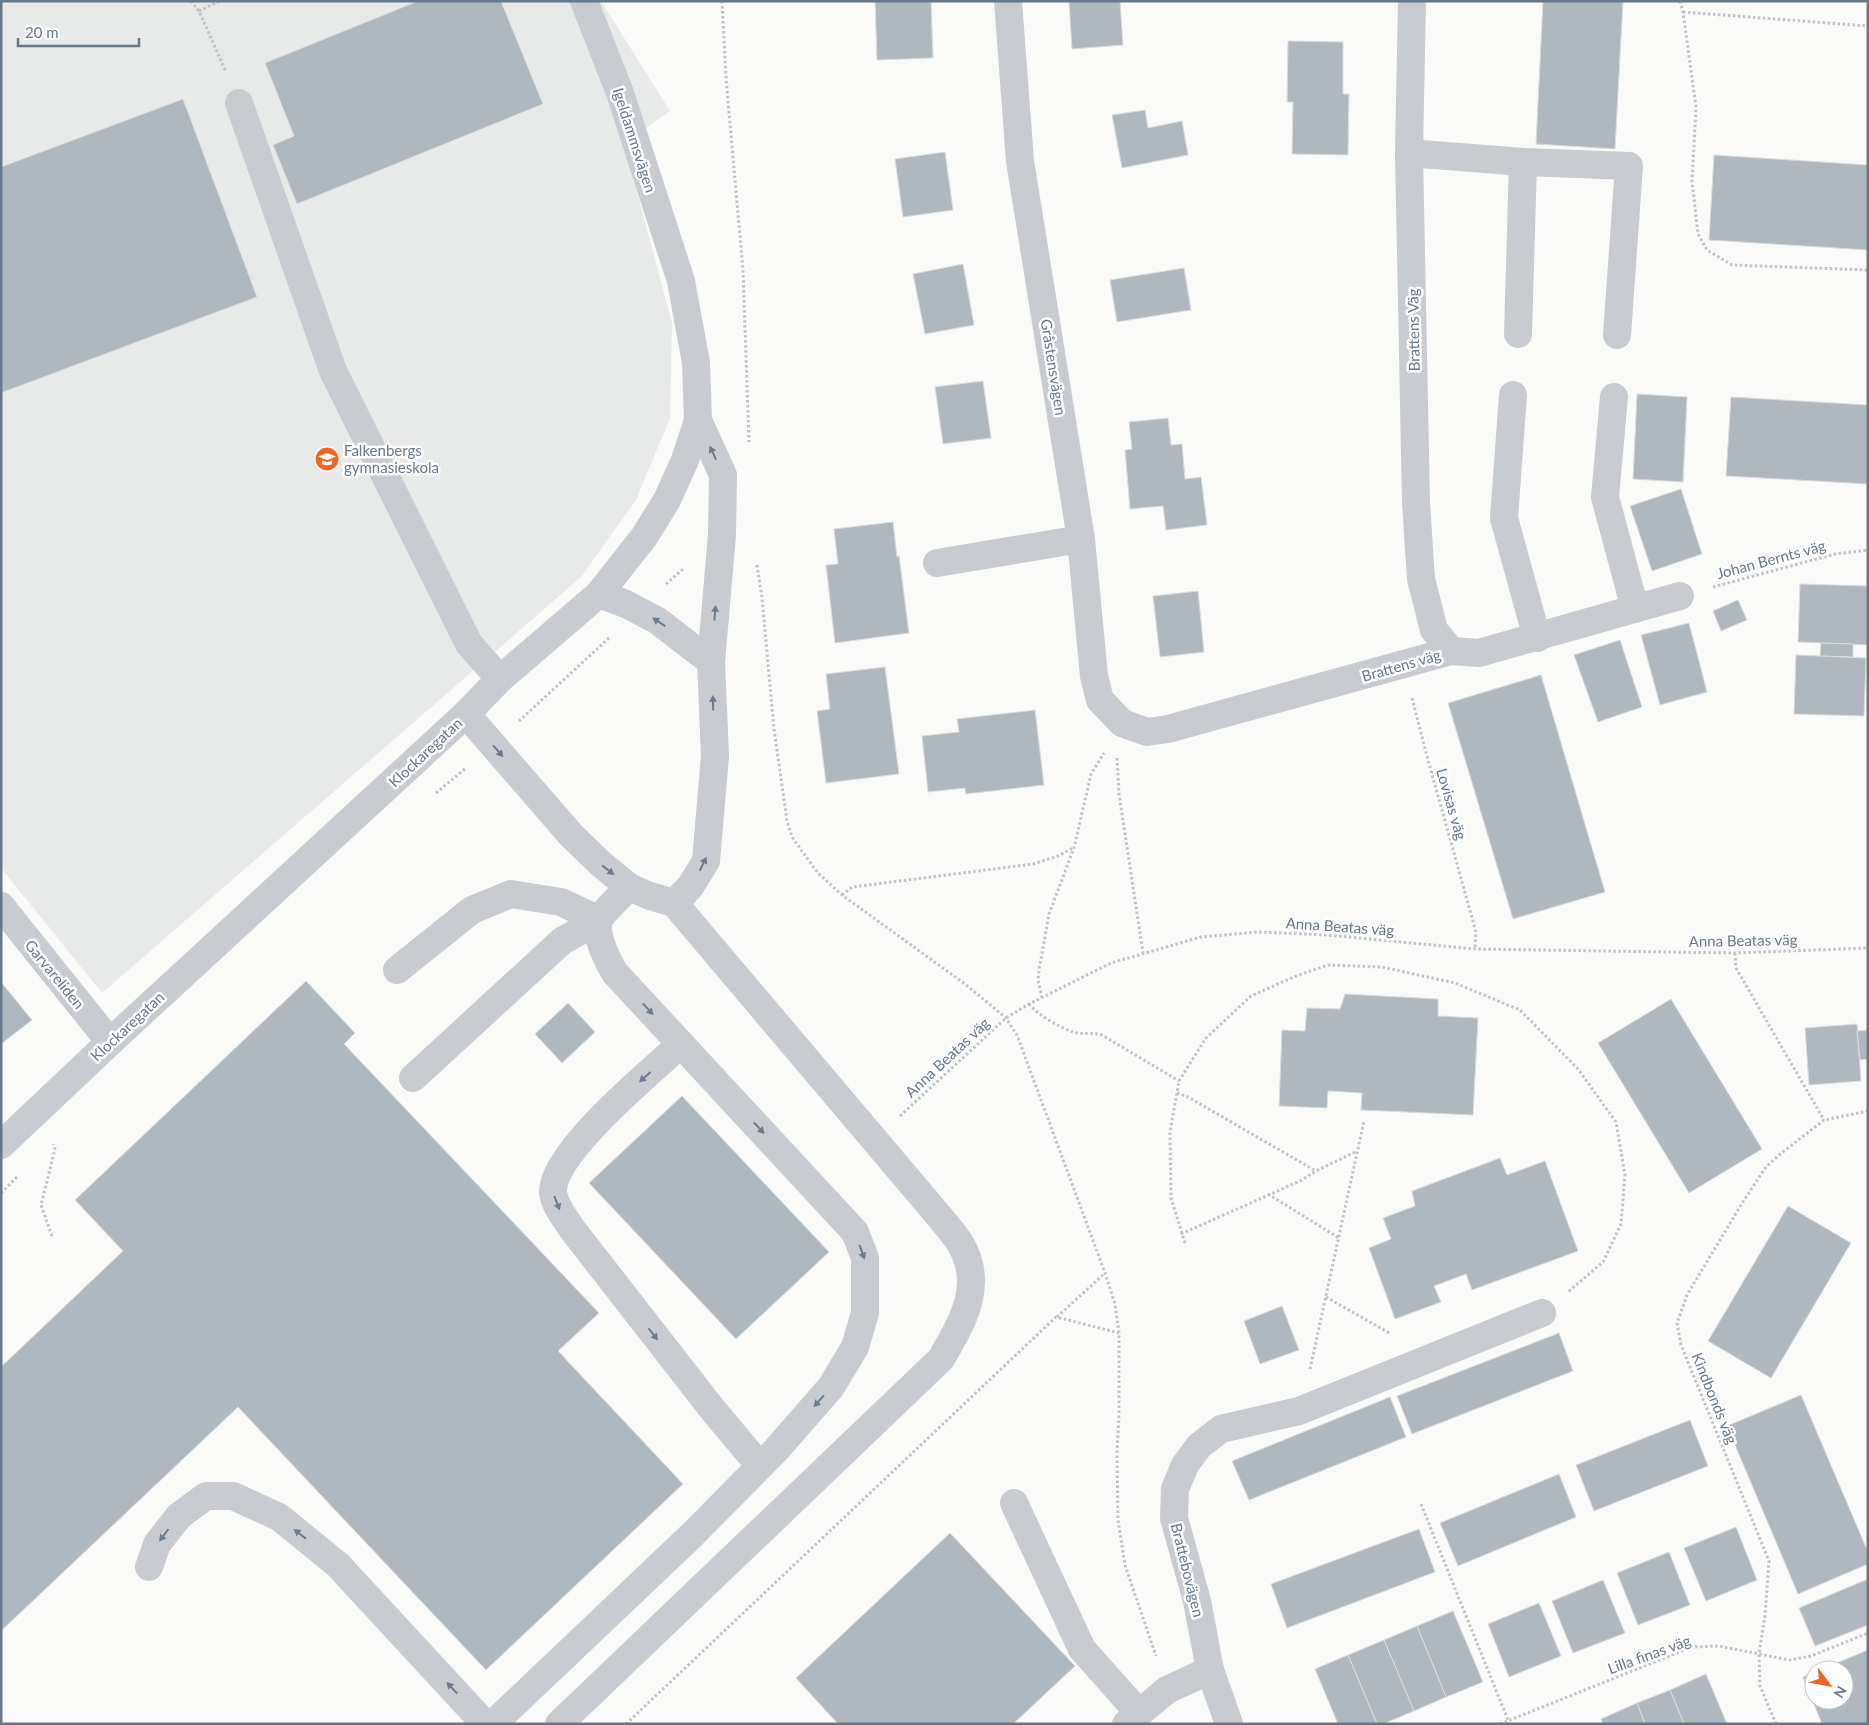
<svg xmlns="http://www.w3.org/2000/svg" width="1869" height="1725" viewBox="0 0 1869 1725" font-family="Lato,sans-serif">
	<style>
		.built { fill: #e8e9e9 }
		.building { fill: #b0b8bf; stroke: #dcdcda }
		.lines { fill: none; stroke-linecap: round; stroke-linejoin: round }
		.path { stroke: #c1c4c6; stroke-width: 3; stroke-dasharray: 2.5 2.5; stroke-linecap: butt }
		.minor { stroke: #c8cbd0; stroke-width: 28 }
		.oneway { fill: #6c7c8e }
		.labels { text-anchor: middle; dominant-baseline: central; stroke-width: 5; stroke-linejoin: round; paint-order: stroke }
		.street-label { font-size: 15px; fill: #67788b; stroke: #fff }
		.poi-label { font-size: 15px; fill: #67788b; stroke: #fff; text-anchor: start }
	</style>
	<rect width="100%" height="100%" fill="#fafaf8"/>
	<path class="built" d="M1,1H601L670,111L624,143L672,323L670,418L636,500L581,577L102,993L1,868Z"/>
	<g class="building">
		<path d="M418,1H501L543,104L297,204L273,145L294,136L265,63Z"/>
		<path d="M875,1H931L933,58L877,60Z"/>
		<path d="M1069,1H1120L1123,45L1072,49Z"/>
		<path d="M1543,1H1623L1615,149L1536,144Z"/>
		<path d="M1288,41L1343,42V94H1349L1348,155L1292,154L1293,102H1287Z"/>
		<path d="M183,99L257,297L1,393V167Z"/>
		<path d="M1145,110L1148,128L1182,121L1188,155L1122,168L1112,115Z"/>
		<path d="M945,152L953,210L903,217L895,159Z"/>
		<path d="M1714,155L1868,165V250L1709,240Z"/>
		<path d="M963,264L974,325L925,334L913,274Z"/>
		<path d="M1184,268L1191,310L1117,322L1110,280Z"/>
		<path d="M983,381L991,438L943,444L935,387Z"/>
		<path d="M1637,394L1687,397L1683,482L1633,479Z"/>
		<path d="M1731,397L1868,405V484L1726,476Z"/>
		<path d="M1168,418L1171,445L1182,444L1185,479L1201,477L1207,525L1166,530L1163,506L1130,509L1125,450L1132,449L1129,422Z"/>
		<path d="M1681,489L1702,554L1652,571L1630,506Z"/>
		<path d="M893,522L897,557L899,556L909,633L835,643L826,565L838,564L834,529Z"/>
		<path d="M1800,584L1868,586V645L1798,642Z"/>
		<path d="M1198,591L1204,652L1160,657L1153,596Z"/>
		<path d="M1738,600L1747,620L1721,631L1713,611Z"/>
		<path d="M1689,623L1707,692L1660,705L1641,635Z"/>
		<path d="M1620,640L1642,707L1598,722L1574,655Z"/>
		<path d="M1821,643L1853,644V657L1820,656Z"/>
		<path d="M1796,655L1866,658L1864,716L1794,714Z"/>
		<path d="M885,667L899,774L826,783L817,711L830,709L826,674Z"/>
		<path d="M1541,675L1605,892L1513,919L1448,703Z"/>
		<path d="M1035,710L1044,785L966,794L965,788L928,792L922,736L959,732L957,719Z"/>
		<path d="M306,981L355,1033L344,1044L599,1313L558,1351L683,1484L486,1670L238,1407L1,1631V1367L123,1251L75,1200Z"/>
		<path d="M1,982L32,1020L1,1044Z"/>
		<path d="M1345,994L1438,999V1016L1478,1018L1473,1115L1361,1110L1362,1093L1328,1091L1327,1108L1279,1106L1282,1030L1305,1031L1307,1008L1340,1009Z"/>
		<path d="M1671,999L1762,1149L1689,1193L1598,1043Z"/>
		<path d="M568,1003L595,1032L562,1063L535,1034Z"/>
		<path d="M1857,1024L1861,1081L1809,1085L1805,1028Z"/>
		<path d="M1868,1030V1059L1860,1060L1857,1031Z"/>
		<path d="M682,1096L829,1252L736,1339L589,1183Z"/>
		<path d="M1500,1158L1507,1175L1545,1161L1578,1251L1472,1290L1466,1274L1434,1286L1441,1302L1395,1319L1369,1248L1391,1239L1383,1218L1415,1206L1412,1191Z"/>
		<path d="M1788,1206L1851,1243L1771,1378L1708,1341Z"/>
		<path d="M1282,1306L1299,1350L1260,1364L1244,1321Z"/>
		<path d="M1559,1333L1573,1371L1412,1434L1397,1396Z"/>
		<path d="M1801,1395L1868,1552V1564L1798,1594L1727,1426Z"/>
		<path d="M1390,1397L1406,1437L1249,1500L1232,1461Z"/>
		<path d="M1690,1420L1708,1466L1594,1511L1576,1465Z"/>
		<path d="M1559,1474L1576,1517L1458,1566L1440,1523Z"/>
		<path d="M1736,1527L1757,1580L1706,1601L1684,1548Z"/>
		<path d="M1419,1529L1435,1572L1287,1628L1271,1584Z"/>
		<path d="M950,1533L1075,1666L1013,1724H838L796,1678Z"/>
		<path d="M1669,1552L1690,1605L1638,1625L1617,1573Z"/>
		<path d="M1868,1579V1625L1815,1646L1799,1608Z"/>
		<path d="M1603,1580L1625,1633L1573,1653L1552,1601Z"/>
		<path d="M1539,1603L1561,1656L1509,1677L1488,1624Z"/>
		<path d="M1453,1611L1483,1682L1446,1697L1417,1626Z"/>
		<path d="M1417,1626L1446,1697L1414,1711L1384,1640Z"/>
		<path d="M1384,1640L1414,1711L1383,1724H1377L1348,1655Z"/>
		<path d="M1868,1650V1724H1822L1803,1677L1814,1672V1700H1844V1670H1820Z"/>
		<path d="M1348,1655L1377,1724H1338L1315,1669Z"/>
		<path d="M1706,1674L1727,1724H1684L1670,1690Z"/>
		<path d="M1670,1690L1684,1724H1645L1637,1703Z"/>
		<path d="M1637,1703L1645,1724H1603L1601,1719Z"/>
	</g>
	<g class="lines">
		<g class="path">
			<path d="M191,1L199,11L226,72"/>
			<path d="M722,1L726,78L743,270L749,442"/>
			<path d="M1680,1L1683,12L1696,107L1692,181L1698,234L1707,250L1732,265L1868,270"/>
			<path d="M199,11L220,1"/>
			<path d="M1683,12L1868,26"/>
			<path d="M757,565L762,598L774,729L787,821L792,837L817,872L842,895L965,984L1006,1018L1017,1035L1105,1273L1115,1304L1119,1333V1415L1117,1453L1118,1520L1125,1565L1156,1656"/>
			<path d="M666,584L683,569"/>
			<path d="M1713,587L1835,554L1868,550"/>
			<path d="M1412,698L1428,760L1476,932L1475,949"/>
			<path d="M519,721L610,637"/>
			<path d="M1117,758L1119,794L1143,953"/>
			<path d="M436,793L466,768"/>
			<path d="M842,895L852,887L1033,864L1058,856L1073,848"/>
			<path d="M1735,953L1736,968L1824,1120"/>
			<path d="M1042,998L1038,980L1039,970L1049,914L1074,848L1091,774L1104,753"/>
			<path d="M1029,1004C1038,1015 1059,1027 1073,1032C1083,1035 1092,1032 1102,1035L1179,1081"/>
			<path d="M1177,1093L1188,1097L1316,1171"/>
			<path d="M900,1116L1006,1018L1029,1004L1111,963L1201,937L1258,932L1327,935L1475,949L1735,953L1868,948"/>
			<path d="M1,1193L17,1177"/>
			<path d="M1268,1194L1339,1238"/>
			<path d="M1181,1234L1300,1181L1316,1171L1357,1151"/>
			<path d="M52,1236L41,1205L55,1149L53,1144"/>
			<path d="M1185,1243L1171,1198L1170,1132L1179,1081L1206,1038L1251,996L1296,976L1328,965L1382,967L1455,983L1520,1010L1578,1069L1616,1122L1625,1175L1621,1224L1603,1262L1568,1292"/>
			<path d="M1326,1297L1391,1334"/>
			<path d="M1057,1317L1105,1273"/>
			<path d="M1310,1369L1364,1121"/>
			<path d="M1421,1504L1508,1720"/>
			<path d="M626,1724L1056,1317L1119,1333"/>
			<path d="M1500,1724L1692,1647L1719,1646L1789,1660L1811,1656L1868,1633"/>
			<path d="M1776,1724L1760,1686L1759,1654L1765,1615L1769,1561L1681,1345L1677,1323L1687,1295L1744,1200L1766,1167L1779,1155L1824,1120L1868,1111"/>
		</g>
		<g class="minor">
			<path d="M1008,1L1020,161L1081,539L1094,676L1100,700L1122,723L1147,732L1168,729L1451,651L1479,653L1680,596"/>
			<path d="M1412,1L1409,153L1416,503L1421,579L1434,630L1451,651"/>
			<path d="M239,103L333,371L469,644L500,679"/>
			<path d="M1409,153L1523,162L1629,166L1617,335"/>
			<path d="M1518,334L1523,162"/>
			<path d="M1513,395L1504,518L1537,638"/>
			<path d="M1614,397L1605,497L1635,609"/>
			<path d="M937,563L1081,539"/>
			<path d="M599,594L626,604L658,621L711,662"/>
			<path d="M466,714L571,835L601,864L629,887L650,896L674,903L933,1209C942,1220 952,1231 960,1243C985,1285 963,1321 941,1359L559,1724"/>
			<path d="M674,903L690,887L706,861L715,756L711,662L722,535L723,475L698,420"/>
			<path d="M1,906L110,1042"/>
			<path d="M397,970L472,910L511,894L561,902L599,920"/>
			<path d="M681,1044C652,1071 552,1152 553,1192C554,1205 565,1218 572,1229L713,1410L760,1466"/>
			<path d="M413,1078L562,941L599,920"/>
			<path d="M1,1145L110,1042L466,714L500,679L599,594L644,537L667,500L685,460L698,420L696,363L681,281L620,93L584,1"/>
			<path d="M1014,1503L1082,1649L1138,1712"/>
			<path d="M149,1567L157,1544L179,1516L206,1496H233L279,1517L338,1565L485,1724"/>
			<path d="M493,1724L693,1534L776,1450L831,1387L855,1347L865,1313V1258L855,1232L615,973C608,961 594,935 599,920C602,913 623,893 629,887"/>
			<path d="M1126,1724L1167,1690L1210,1670"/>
			<path d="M1229,1724L1210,1670L1197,1601L1174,1518L1175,1489L1185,1465L1199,1446L1221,1429L1299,1411L1542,1313"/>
		</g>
	</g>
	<defs><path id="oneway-solid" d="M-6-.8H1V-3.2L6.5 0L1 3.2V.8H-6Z" transform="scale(1.25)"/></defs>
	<g class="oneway">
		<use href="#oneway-solid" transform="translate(713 453) rotate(-115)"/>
		<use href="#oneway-solid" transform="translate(715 613) rotate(-85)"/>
		<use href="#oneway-solid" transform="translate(659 622) rotate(-147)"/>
		<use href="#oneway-solid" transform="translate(713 703) rotate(-92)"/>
		<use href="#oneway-solid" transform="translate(498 751) rotate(49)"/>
		<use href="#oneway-solid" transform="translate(703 864) rotate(-64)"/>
		<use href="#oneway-solid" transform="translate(608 870) rotate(38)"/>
		<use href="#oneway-solid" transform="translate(648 1009) rotate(47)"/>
		<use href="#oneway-solid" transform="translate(645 1077) rotate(138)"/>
		<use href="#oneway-solid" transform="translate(759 1128) rotate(47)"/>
		<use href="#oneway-solid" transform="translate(557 1203) rotate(69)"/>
		<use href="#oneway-solid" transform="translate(862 1252) rotate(70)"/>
		<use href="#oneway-solid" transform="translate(653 1334) rotate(52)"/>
		<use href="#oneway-solid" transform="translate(819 1401) rotate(131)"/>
		<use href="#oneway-solid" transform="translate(300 1534) rotate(-142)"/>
		<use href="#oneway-solid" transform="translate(164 1535) rotate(127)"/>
		<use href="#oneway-solid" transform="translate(452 1688) rotate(-133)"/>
	</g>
	<defs>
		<symbol id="school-disc" viewBox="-11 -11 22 22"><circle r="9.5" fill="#f16421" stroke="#fff"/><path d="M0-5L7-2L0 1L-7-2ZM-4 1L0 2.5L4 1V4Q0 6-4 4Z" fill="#fff"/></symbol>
	</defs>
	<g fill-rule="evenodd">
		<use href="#school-disc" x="313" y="445" width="28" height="28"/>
	</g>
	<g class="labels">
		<g class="street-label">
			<text transform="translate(635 140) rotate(72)">Igeldammsvägen</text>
			<text transform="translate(1413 330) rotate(-91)">Brattens Väg</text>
			<text transform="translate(1054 367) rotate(81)">Gråstensvägen</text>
			<text transform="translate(1771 559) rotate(-15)">Johan Bernts väg</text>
			<text transform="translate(1401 665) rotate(-16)">Brattens väg</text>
			<text transform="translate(425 752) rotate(-43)">Klockaregatan</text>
			<text transform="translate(1452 804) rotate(74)">Lovisas väg</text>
			<text transform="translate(1340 926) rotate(4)">Anna Beatas väg</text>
			<text transform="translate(1743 940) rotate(-1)">Anna Beatas väg</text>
			<text transform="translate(55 974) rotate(51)">Garvareliden</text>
			<text transform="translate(127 1026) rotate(-43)">Klockaregatan</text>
			<text transform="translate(947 1057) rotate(-43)">Anna Beatas väg</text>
			<text transform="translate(1715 1398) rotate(68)">Kindbonds väg</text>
			<text transform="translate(1188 1570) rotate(76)">Brattebovägen</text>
			<text transform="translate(1649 1654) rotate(-20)">Lilla finas väg</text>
		</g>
		<g class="poi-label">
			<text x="344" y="450">Falkenbergs<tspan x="344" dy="17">gymnasieskola</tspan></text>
		</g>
	</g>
	<rect width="1869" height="1725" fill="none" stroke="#67788b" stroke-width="5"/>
	<g transform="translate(1829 1685) rotate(122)"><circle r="24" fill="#ffffff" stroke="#c2c9d1"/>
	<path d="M0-4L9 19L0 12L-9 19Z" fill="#f16421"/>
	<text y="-8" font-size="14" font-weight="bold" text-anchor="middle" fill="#67788b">N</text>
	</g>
	<path d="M18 38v8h121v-8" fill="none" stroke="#67788b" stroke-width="2.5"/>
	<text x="25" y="38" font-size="15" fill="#67788b" stroke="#ffffff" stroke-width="4" paint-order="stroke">20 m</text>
</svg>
